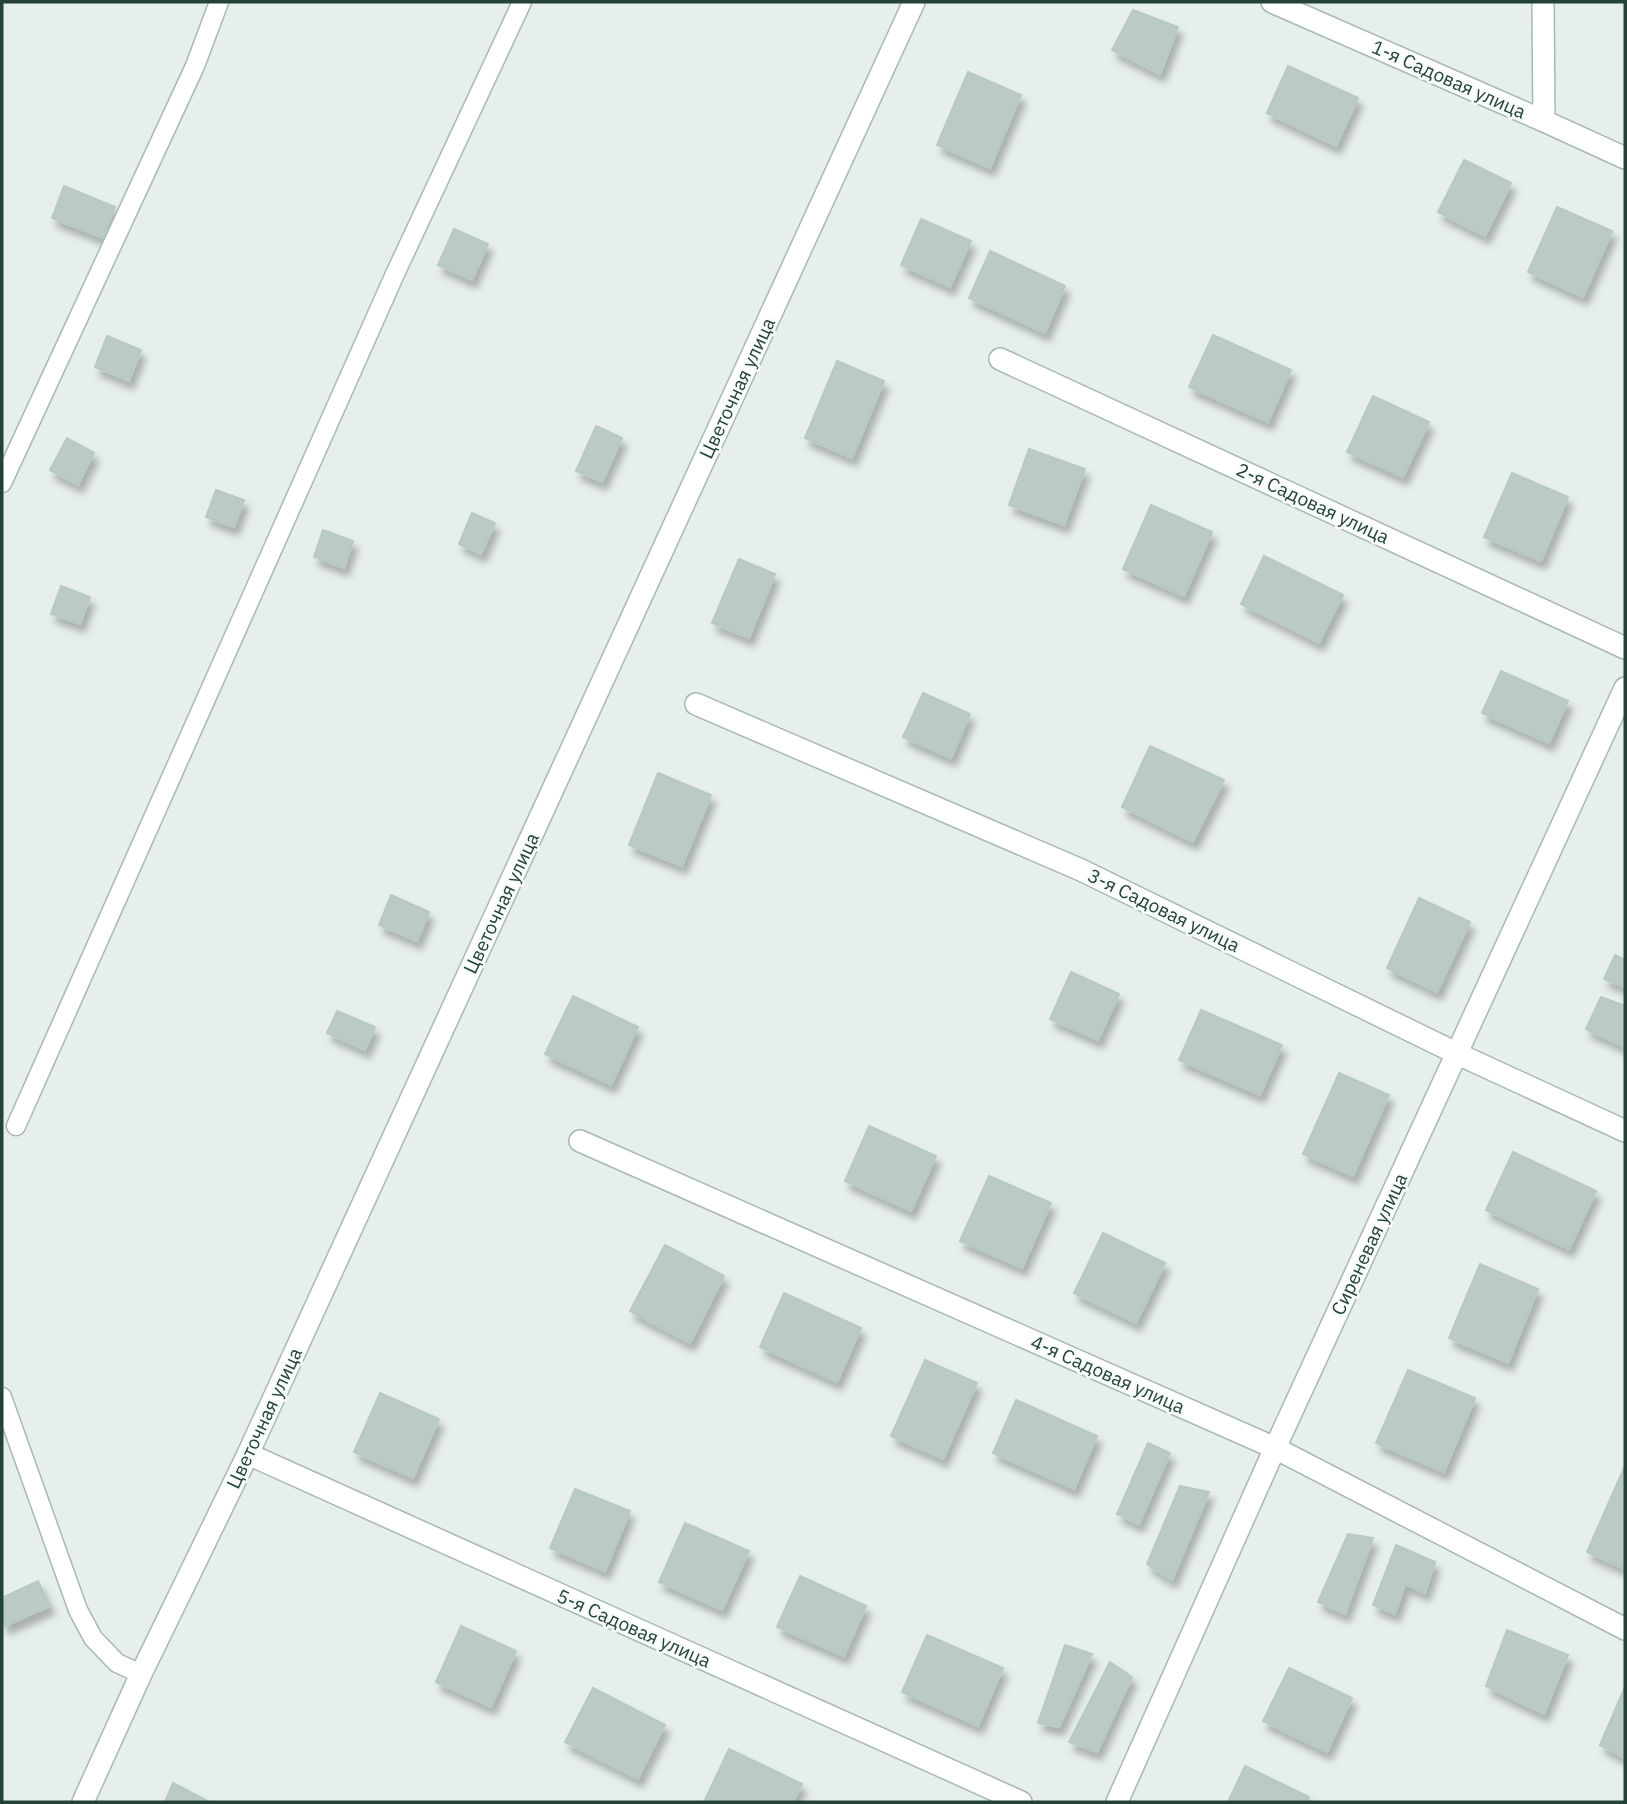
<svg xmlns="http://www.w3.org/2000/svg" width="1627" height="1804" viewBox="0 0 1627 1804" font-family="'IBM Plex Sans',sans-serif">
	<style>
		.building { fill: #bbcac4; stroke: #b8c9c2; stroke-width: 2; filter: url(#shadow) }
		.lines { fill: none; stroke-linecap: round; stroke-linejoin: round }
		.lane-casing { stroke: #a8b8b2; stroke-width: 21 }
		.street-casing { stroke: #a8b8b2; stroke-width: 24 }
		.lane { stroke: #fff; stroke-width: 18 }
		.street { stroke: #fff; stroke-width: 21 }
		.labels { text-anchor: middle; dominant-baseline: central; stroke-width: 5; stroke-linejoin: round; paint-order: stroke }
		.street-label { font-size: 19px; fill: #24423a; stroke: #f7fbf9 }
	</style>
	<defs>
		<filter id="shadow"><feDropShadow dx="4.5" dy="8" stdDeviation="3.5" flood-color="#0004"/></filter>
	</defs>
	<rect width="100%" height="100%" fill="#e6efeb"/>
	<g class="building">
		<path d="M1133,10L1178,27L1160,74L1112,50Z"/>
		<path d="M1288,66L1358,98L1336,146L1267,113Z"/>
		<path d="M968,72L1021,95L990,168L937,145Z"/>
		<path d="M1464,160L1511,183L1485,236L1438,212Z"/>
		<path d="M64,186L115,207L103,238L52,218Z"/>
		<path d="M1557,207L1612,231L1583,297L1528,272Z"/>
		<path d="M921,219L971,241L950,287L901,265Z"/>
		<path d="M454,229L488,244L472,280L438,265Z"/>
		<path d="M990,251L1065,286L1045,333L969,298Z"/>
		<path d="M1213,335L1291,370L1268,422L1189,387Z"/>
		<path d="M107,336L141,350L129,381L95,367Z"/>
		<path d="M837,361L884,381L852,458L805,438Z"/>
		<path d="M1373,396L1429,422L1403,477L1347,452Z"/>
		<path d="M596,426L622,438L602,482L576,471Z"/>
		<path d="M67,438L94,453L78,485L50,470Z"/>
		<path d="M1029,449L1085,469L1064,525L1009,505Z"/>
		<path d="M1512,473L1568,497L1541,561L1484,537Z"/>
		<path d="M216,490L244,500L234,527L206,517Z"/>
		<path d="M1151,505L1212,532L1184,596L1123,569Z"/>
		<path d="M472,513L495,523L481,554L459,544Z"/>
		<path d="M323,530L353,541L344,568L314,557Z"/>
		<path d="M1264,556L1343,595L1319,643L1241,604Z"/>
		<path d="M739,559L775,574L749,638L712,623Z"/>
		<path d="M61,586L90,597L80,624L51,614Z"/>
		<path d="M1501,671L1568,701L1549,743L1482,713Z"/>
		<path d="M923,693L970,714L951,758L903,737Z"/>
		<path d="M1150,746L1224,780L1193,842L1122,807Z"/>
		<path d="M658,773L711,795L682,866L629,845Z"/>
		<path d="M391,895L429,912L417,941L379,925Z"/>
		<path d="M1419,898L1470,922L1437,992L1387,968Z"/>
		<path d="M1615,955L1625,960V987L1604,979Z"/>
		<path d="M1071,972L1119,994L1098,1040L1050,1019Z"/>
		<path d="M573,996L638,1027L611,1085L545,1054Z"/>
		<path d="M1601,997L1625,1006V1047L1586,1029Z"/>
		<path d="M1201,1010L1282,1045L1260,1095L1179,1060Z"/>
		<path d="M337,1011L375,1027L365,1050L327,1033Z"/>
		<path d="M1339,1073L1389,1095L1353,1176L1303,1154Z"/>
		<path d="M869,1126L936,1156L911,1211L845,1181Z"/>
		<path d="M1513,1152L1596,1191L1569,1249L1486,1210Z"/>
		<path d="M989,1176L1051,1203L1022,1268L960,1241Z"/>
		<path d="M1103,1233L1165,1263L1136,1323L1074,1293Z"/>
		<path d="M665,1245L724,1276L690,1343L630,1311Z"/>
		<path d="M1480,1264L1538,1289L1508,1363L1449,1338Z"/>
		<path d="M784,1293L861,1328L837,1382L760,1347Z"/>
		<path d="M925,1360L977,1383L943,1459L891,1436Z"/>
		<path d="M1408,1370L1475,1398L1444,1472L1376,1443Z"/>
		<path d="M380,1393L439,1419L413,1478L354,1452Z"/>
		<path d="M1016,1400L1097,1436L1074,1489L993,1453Z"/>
		<path d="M1148,1443L1170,1453L1139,1524L1117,1514Z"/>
		<path d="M1624,1468H1625V1569L1587,1552Z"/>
		<path d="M1180,1486L1209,1492L1172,1580L1147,1564Z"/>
		<path d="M575,1489L630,1511L605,1571L550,1548Z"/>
		<path d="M685,1523L749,1551L722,1610L659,1582Z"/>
		<path d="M1348,1534L1373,1538L1345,1614L1318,1602Z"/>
		<path d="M1396,1545L1435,1562L1425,1593L1405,1584L1395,1614L1373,1605Z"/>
		<path d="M800,1576L866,1606L844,1656L777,1627Z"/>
		<path d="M38,1581L50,1606L5,1626L2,1619V1598Z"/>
		<path d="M461,1626L516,1651L491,1707L436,1682Z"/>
		<path d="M1507,1630L1568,1655L1544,1714L1486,1686Z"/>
		<path d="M927,1635L1003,1668L978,1726L902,1692Z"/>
		<path d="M1065,1645L1092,1654L1059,1727L1038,1723Z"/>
		<path d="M1110,1662L1132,1677L1097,1752L1069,1742Z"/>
		<path d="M1289,1668L1352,1698L1327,1752L1263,1721Z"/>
		<path d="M1625,1687V1758L1600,1745Z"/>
		<path d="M593,1688L665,1725L638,1779L565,1742Z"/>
		<path d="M729,1749L802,1784L793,1802H704Z"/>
		<path d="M1245,1766L1309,1797L1306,1802H1228Z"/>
		<path d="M173,1783L209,1802H165Z"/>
	</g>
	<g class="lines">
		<defs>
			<g id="lane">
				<path d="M2,483L195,66L219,2"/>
				<path d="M16,1126L395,274L522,2"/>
				<path d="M2,1397L78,1610L93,1638L117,1663L141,1674"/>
			</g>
			<g id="street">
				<path d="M1272,2L1544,121L1625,158"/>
				<path d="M1543,2L1544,121"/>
				<path d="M1000,359L1625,648"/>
				<path d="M696,704L1081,870L1458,1054L1625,1131"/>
				<path d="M580,1141L1275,1448L1625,1629"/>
				<path d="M248,1454L1021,1802"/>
				<path d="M83,1802L141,1674L248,1454L914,2"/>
				<path d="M1117,1802L1275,1448L1625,688"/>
			</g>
		</defs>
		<use href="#lane" class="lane-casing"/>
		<use href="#street" class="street-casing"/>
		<use href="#lane" class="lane"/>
		<use href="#street" class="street"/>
	</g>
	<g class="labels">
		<g class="street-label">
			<text transform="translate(1449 79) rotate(24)">1-я Садовая улица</text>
			<text transform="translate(737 388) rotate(-65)">Цветочная улица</text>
			<text transform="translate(1313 503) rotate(25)">2-я Садовая улица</text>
			<text transform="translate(501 903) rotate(-65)">Цветочная улица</text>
			<text transform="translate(1164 910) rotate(26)">3-я Садовая улица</text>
			<text transform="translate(1369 1244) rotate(-65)">Сиреневая улица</text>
			<text transform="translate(1108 1374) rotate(24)">4-я Садовая улица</text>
			<text transform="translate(264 1418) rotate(-65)">Цветочная улица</text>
			<text transform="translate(634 1628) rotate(24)">5-я Садовая улица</text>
		</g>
	</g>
	<rect width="1627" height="1804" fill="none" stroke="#24423a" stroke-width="7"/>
</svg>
